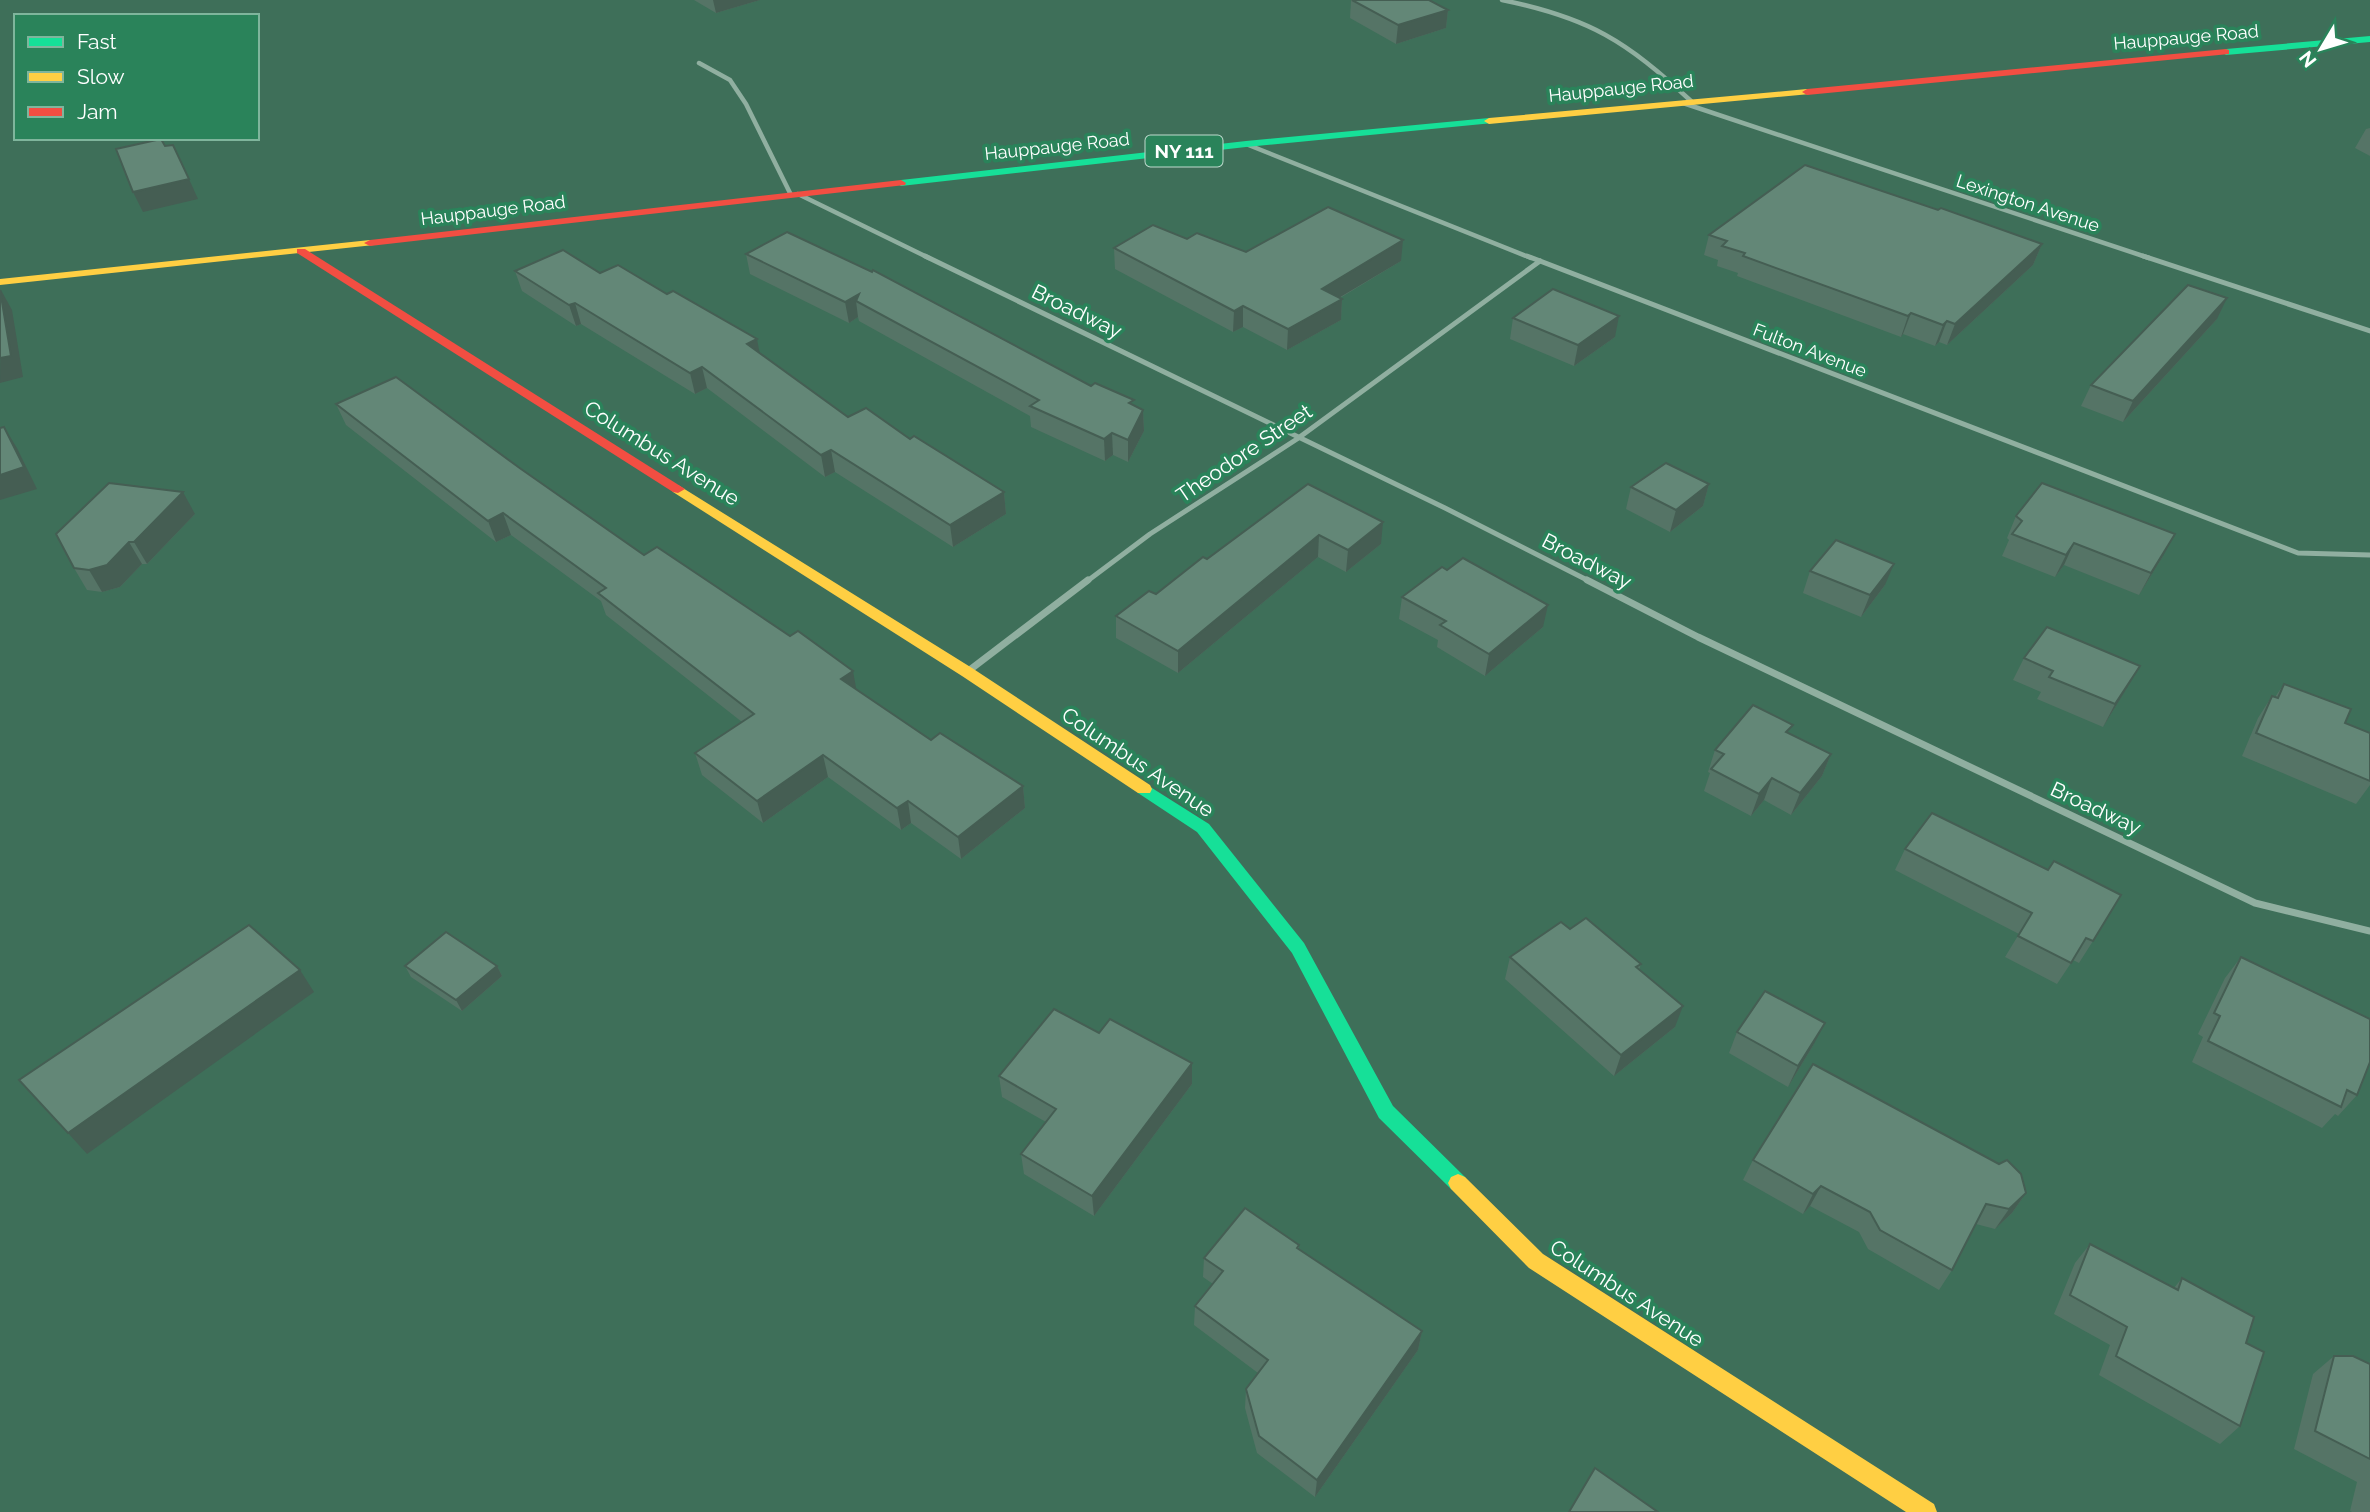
<svg xmlns="http://www.w3.org/2000/svg" width="2370" height="1512" viewBox="0 0 2370 1512" font-family="Raleway,sans-serif">
	<style>
		.lines { fill: none; stroke-linecap: round; stroke-linejoin: round }
		.street-far2 { stroke: #90afa0; stroke-width: 4.5 }
		.street-far1 { stroke: #90afa0; stroke-width: 5 }
		.street { stroke: #90afa0; stroke-width: 7 }
		.fast { fill: #16e098; fill-rule: evenodd }
		.slow { fill: #ffcf43; fill-rule: evenodd }
		.jam { fill: #f24e42; fill-rule: evenodd }
		.wall { fill: #557466 }
		.shaded-wall { fill: #455e53 }
		.building { fill: #638777; stroke: #455e53; stroke-width: 2 }
		.labels { text-anchor: middle; dominant-baseline: central; stroke-width: 7; stroke-linejoin: round; paint-order: stroke }
		.far-street-label { font-size: 18px; fill: #fff; stroke: #2a835a }
		.shield { fill: #2a835a; stroke: #bfdace; stroke-width: 2 }
		.shield-label { font-size: 19px; font-weight: bold; fill: #fff }
		.street-label { font-size: 21px; fill: #fff; stroke: #2a835a }
	</style>
	<rect width="100%" height="100%" fill="#3e6f59"/>
	<g class="lines">
		<g class="street-far2">
			<path d="M1502,0C1590,18 1626,41 1691,101"/>
			<path d="M699,63L730,80L746,104L791,195"/>
			<path d="M1683,103L2149,258"/>
			<path d="M1246,144L1531,258"/>
			<path d="M798,194L929,258"/>
		</g>
		<g class="street-far1">
			<path d="M925,256L1445,508L1591,582"/>
			<path d="M1527,256L2298,553L2370,555"/>
			<path d="M2143,256L2370,331"/>
			<path d="M1086,582L1150,534L1297,439L1540,261"/>
		</g>
		<g class="street">
			<path d="M1587,580L1698,637L2255,903L2370,931"/>
			<path d="M967,672L1088,580"/>
		</g>
		<g class="fast">
			<path d="M2370,36V42L2226,55L2221,52L2226,49Z"/>
			<path d="M1489,118L1493,119V123L1246,147L901,186L896,183L901,180L1246,141Z"/>
			<path d="M1144,783L1209,824L1304,943L1393,1106L1465,1177L1468,1183L1465,1189L1458,1192L1451,1189L1379,1118L1292,953L1197,832L1138,793L1136,789Z"/>
		</g>
		<g class="slow">
			<path d="M1807,89L1810,90V94L1489,124L1484,121L1489,118Z"/>
			<path d="M370,240L374,241V245L0,285V279Z"/>
			<path d="M678,485L972,668L1150,785L1152,789L1150,793H1138L962,676L673,492L671,489Z"/>
			<path d="M1458,1174L1465,1177L1543,1254L1934,1504L1937,1512H1906L1529,1268L1451,1189L1448,1183L1451,1177Z"/>
		</g>
		<g class="jam">
			<path d="M2226,49L2229,50V54L1807,95L1802,92L1807,89Z"/>
			<path d="M901,180L906,183L905,185L370,246L364,243L370,240Z"/>
			<path d="M297,249H305L685,489L678,493L673,492L297,253Z"/>
		</g>
	</g>
	<g class="wall">
		<path d="M694,0H760L716,13Z"/>
		<path d="M1351,0L1448,10L1446,28L1396,44L1350,18Z"/>
		<path d="M2370,128V156L2355,148L2366,129Z"/>
		<path d="M1938,210L2042,244L2033,265L1947,345L1939,342L1935,346L1903,334L1901,337L1737,276L1738,273L1717,266L1718,260L1704,255L1709,235Z"/>
		<path d="M1187,239L1246,252L1401,261L1340,298L1342,299L1341,320L1287,350L1243,327L1233,332L1115,269L1114,248Z"/>
		<path d="M746,254L1091,386L1143,410L1144,431L1128,462L1113,455L1105,461L1031,427L1030,416L859,321L858,317L849,323L750,274Z"/>
		<path d="M515,271L600,273L760,353L848,417L910,439L1004,492L1006,514L953,547L835,472L825,477L707,388L695,394L581,324L576,326L522,291Z"/>
		<path d="M1513,318L1615,337L1574,366L1510,339Z"/>
		<path d="M2217,319L2123,422L2081,406L2091,385Z"/>
		<path d="M336,404L521,469L644,555L857,690L931,740L1023,786L1025,808L961,859L911,823L901,830L828,777L763,823L702,775L695,753L742,722L606,615L601,601L511,535L496,542L346,425Z"/>
		<path d="M1308,484L1381,544L1346,572L1318,557L1178,673L1116,638V616L1156,594L1207,559Z"/>
		<path d="M1709,484L1703,506L1670,532L1626,509L1631,487Z"/>
		<path d="M195,514L147,564H142L120,587L102,592L87,590L74,568L56,534Z"/>
		<path d="M2016,516L2163,556L2139,595L2064,565L2055,577L2002,556L2009,540L2007,538Z"/>
		<path d="M1810,571L1885,585L1861,617L1803,593Z"/>
		<path d="M1402,597L1543,627L1485,676L1437,647L1438,640L1399,619Z"/>
		<path d="M2024,658L2140,666L2103,727L2037,699L2041,692L2013,680Z"/>
		<path d="M2284,684L2345,723L2370,733V785L2356,804L2242,756L2258,718L2272,696L2275,697Z"/>
		<path d="M1790,734L1831,754L1822,776L1791,815L1764,800L1751,816L1704,791L1710,773L1708,772L1715,750Z"/>
		<path d="M1905,849L2093,941L2079,963L2073,960L2057,984L2005,957L2019,934L1895,870Z"/>
		<path d="M1570,929L1641,964L1639,970L1675,1027L1614,1076L1505,979L1510,957Z"/>
		<path d="M2241,957L2357,1095L2338,1116L2335,1114L2322,1128L2192,1062L2203,1037L2198,1034L2225,978Z"/>
		<path d="M405,966H497L502,976L462,1011L411,977Z"/>
		<path d="M1737,1032L1814,1044L1788,1087L1729,1053Z"/>
		<path d="M999,1076L1192,1084L1094,1216L1024,1174L1021,1154L1046,1122L1002,1097Z"/>
		<path d="M1753,1160L2026,1193L2012,1213L1995,1229L1976,1224L1952,1270L1939,1290L1868,1249L1859,1232L1810,1206L1803,1214L1743,1180Z"/>
		<path d="M2090,1244L2174,1288L2182,1278L2246,1343L2240,1426L2220,1444L2099,1375L2110,1345L2054,1314L2075,1263Z"/>
		<path d="M1299,1245V1249L1422,1331L1418,1350L1315,1497L1257,1453L1245,1408L1246,1389L1258,1373L1194,1325L1195,1306L1213,1284L1203,1277L1204,1258Z"/>
		<path d="M2334,1356L2370,1364V1512H2352L2350,1511L2357,1482L2294,1449L2313,1374Z"/>
	</g>
	<g class="shaded-wall">
		<path d="M713,0H760L716,13Z"/>
		<path d="M1448,10L1446,28L1396,44L1398,25Z"/>
		<path d="M189,179L198,199L143,212L133,192Z"/>
		<path d="M1403,240L1401,261L1320,309L1322,289Z"/>
		<path d="M2042,244L2033,265L1947,345L1955,324Z"/>
		<path d="M1,290L12,310L23,377L0,383Z"/>
		<path d="M859,294L856,301L858,317L849,323L845,302Z"/>
		<path d="M2227,298L2217,319L2123,422L2133,401Z"/>
		<path d="M1342,299L1341,320L1287,350L1288,329Z"/>
		<path d="M575,303L581,324L576,326L569,305Z"/>
		<path d="M1243,306V327L1233,332L1234,311Z"/>
		<path d="M1911,313L1903,334L1901,337L1908,316Z"/>
		<path d="M1619,316L1615,337L1574,366L1578,345Z"/>
		<path d="M1947,321L1939,342L1935,346L1943,325Z"/>
		<path d="M757,339L761,360L747,344Z"/>
		<path d="M702,367L707,388L695,394L690,373Z"/>
		<path d="M1143,410L1144,431L1128,462V440Z"/>
		<path d="M4,427L17,448L37,489L0,500V475Z"/>
		<path d="M1112,433L1113,455L1105,461L1104,439Z"/>
		<path d="M831,450L835,472L825,477L821,455Z"/>
		<path d="M1709,484L1703,506L1670,532L1676,510Z"/>
		<path d="M183,492L195,514L147,564L134,542Z"/>
		<path d="M1004,492L1006,514L953,547L950,525Z"/>
		<path d="M503,513L511,535L496,542L488,521Z"/>
		<path d="M1383,522L1381,544L1346,572L1348,550Z"/>
		<path d="M2175,534L2163,556L2139,595L2151,573Z"/>
		<path d="M1319,535L1318,557L1178,673V651Z"/>
		<path d="M129,542L142,564L120,587L102,592L89,570Z"/>
		<path d="M2074,543L2064,565L2055,577L2066,555Z"/>
		<path d="M1894,564L1885,585L1861,617L1870,595Z"/>
		<path d="M1548,605L1543,627L1485,676L1489,654Z"/>
		<path d="M2140,666L2127,688L2103,727L2115,704Z"/>
		<path d="M853,671L857,693L841,679Z"/>
		<path d="M1831,754L1822,776L1791,815L1800,793Z"/>
		<path d="M823,755L828,777L763,823L757,801Z"/>
		<path d="M1772,778L1764,800L1751,816L1759,794Z"/>
		<path d="M1023,786L1025,808L961,859L958,837Z"/>
		<path d="M908,801L911,823L901,830L897,808Z"/>
		<path d="M497,966L502,976L462,1011L456,1000Z"/>
		<path d="M300,970L314,992L87,1154L68,1133Z"/>
		<path d="M1683,1006L1675,1027L1614,1076L1621,1055Z"/>
		<path d="M1825,1023L1814,1044L1788,1087L1798,1066Z"/>
		<path d="M1192,1063V1084L1094,1216L1092,1196Z"/>
		<path d="M1821,1186L1810,1206L1803,1214L1813,1194Z"/>
		<path d="M2026,1193L2012,1213L1995,1229L2009,1209Z"/>
		<path d="M1422,1331L1418,1350L1315,1497L1317,1480Z"/>
	</g>
	<g class="building">
		<path d="M1352,0H1429L1448,10L1398,25Z"/>
		<path d="M161,139L165,146L173,145L189,179L133,192L116,149Z"/>
		<path d="M1805,165L1938,210L1941,208L2042,244L1955,324L1947,321L1943,325L1911,313L1908,316L1743,256L1745,253L1722,246L1727,241L1709,235Z"/>
		<path d="M1328,207L1403,240L1322,289L1342,299L1288,329L1243,306L1234,311L1114,248L1153,225L1187,239L1197,233L1246,252Z"/>
		<path d="M787,232L872,272L873,270L1091,386L1095,383L1134,400L1129,403L1143,410L1128,440L1112,433L1104,439L1030,406L1039,400L856,301L859,294L845,302L746,254Z"/>
		<path d="M563,250L600,273L618,265L667,294L673,291L757,339L747,344L848,417L866,408L910,439L914,436L1004,492L950,525L831,450L821,455L702,367L690,373L575,303L569,305L515,271Z"/>
		<path d="M2188,285L2227,298L2133,401L2091,385Z"/>
		<path d="M1553,289L1619,316L1578,345L1513,318Z"/>
		<path d="M0,290L11,356L0,358Z"/>
		<path d="M396,377L521,469L644,555L657,547L790,636L798,631L853,671L841,679L931,740L940,733L1023,786L958,837L908,801L897,808L823,755L757,801L695,753L754,714L598,593L606,588L503,513L488,521L336,404Z"/>
		<path d="M4,427L24,467L0,475V428Z"/>
		<path d="M1666,463L1709,484L1676,510L1631,487Z"/>
		<path d="M109,483L183,492L134,542H129L107,565L89,570L74,568L56,534Z"/>
		<path d="M2042,483L2175,534L2151,573L2074,543L2066,555L2012,534L2022,521L2016,516Z"/>
		<path d="M1308,484L1383,522L1348,550L1319,535L1178,651L1116,616L1149,591L1156,594L1203,557L1207,559Z"/>
		<path d="M1836,540L1894,564L1870,595L1810,571Z"/>
		<path d="M1463,558L1548,605L1489,654L1440,625L1446,621L1402,597L1442,567L1447,570Z"/>
		<path d="M2047,627L2140,666L2115,704L2049,677L2053,671L2024,658Z"/>
		<path d="M2284,684L2351,709L2345,723L2370,733V781L2256,733L2272,696L2278,698Z"/>
		<path d="M1753,705L1793,725L1786,732L1831,754L1800,793L1772,778L1759,794L1711,769L1724,754L1715,750Z"/>
		<path d="M1932,813L2048,870L2054,861L2121,895L2093,941L2086,938L2071,963L2018,936L2032,913L1905,849Z"/>
		<path d="M1586,918L1641,964L1636,967L1683,1006L1621,1055L1510,957L1561,922L1570,929Z"/>
		<path d="M249,925L300,970L68,1133L19,1080Z"/>
		<path d="M446,932L497,966L456,1000L405,966Z"/>
		<path d="M2241,957L2370,1019V1062L2357,1095L2347,1090L2341,1107L2208,1041L2220,1016L2214,1013Z"/>
		<path d="M1765,991L1825,1023L1798,1066L1737,1032Z"/>
		<path d="M1054,1009L1099,1033L1110,1019L1192,1063L1092,1196L1021,1154L1056,1109L999,1076Z"/>
		<path d="M1813,1064L1999,1164L2007,1160L2021,1174L2026,1193L2009,1209L1986,1204L1952,1270L1880,1230L1870,1212L1821,1186L1813,1194L1753,1160Z"/>
		<path d="M1245,1208L1299,1245L1297,1248L1422,1331L1317,1480L1259,1436L1246,1389L1268,1360L1195,1306L1223,1271L1204,1258Z"/>
		<path d="M2090,1244L2178,1290L2182,1278L2254,1317L2246,1343L2264,1352L2240,1426L2116,1356L2127,1327L2070,1295Z"/>
		<path d="M2334,1356H2353L2370,1364V1459L2315,1431Z"/>
		<path d="M1595,1468L1658,1512H1569Z"/>
	</g>
	<g class="labels">
		<g class="far-street-label">
			<text transform="translate(2186 37) rotate(-5)">Hauppauge Road</text>
			<text transform="translate(1621 88) rotate(-6)">Hauppauge Road</text>
			<text transform="translate(1057 146) rotate(-6)">Hauppauge Road</text>
			<text transform="translate(2028 203) rotate(18)">Lexington Avenue</text>
			<text transform="translate(493 210) rotate(-7)">Hauppauge Road</text>
			<text transform="translate(1810 350) rotate(21)">Fulton Avenue</text>
		</g>
		<rect class="shield" x="1145.5" y="135.5" width="77" height="31" rx="5"/>
		<g class="shield-label">
			<text x="1184" y="151">NY 111</text>
		</g>
		<g class="street-label">
			<text transform="translate(1077 311) rotate(26)">Broadway</text>
			<text transform="translate(662 453) rotate(32)">Columbus Avenue</text>
			<text transform="translate(1244 453) rotate(-34)">Theodore Street</text>
			<text transform="translate(1587 561) rotate(27)">Broadway</text>
			<text transform="translate(1138 762) rotate(34)">Columbus Avenue</text>
			<text transform="translate(2096 808) rotate(25)">Broadway</text>
			<text transform="translate(1627 1293) rotate(33)">Columbus Avenue</text>
		</g>
	</g>
	<rect x="14" y="14" width="245" height="126" fill="#2a835a" stroke="#7fb59c" stroke-width="2"/>
	<rect x="28" y="37" width="35" height="10" fill="#16e098" stroke="#7fb59c" stroke-width="2"/>
	<text x="77" y="49" font-size="21" fill="#ffffff">Fast</text>
	<rect x="28" y="72" width="35" height="10" fill="#ffcf43" stroke="#7fb59c" stroke-width="2"/>
	<text x="77" y="84" font-size="21" fill="#ffffff">Slow</text>
	<rect x="28" y="107" width="35" height="10" fill="#f24e42" stroke="#7fb59c" stroke-width="2"/>
	<text x="77" y="119" font-size="21" fill="#ffffff">Jam</text>
	<g transform="translate(2321 49) rotate(232)" stroke="#2a835a" stroke-width="5" paint-order="stroke">
	<path d="M0-5L12 26L0 18L-12 26Z" fill="#ffffff"/>
	<text y="-10" font-size="19" font-weight="bold" text-anchor="middle" fill="#ffffff">N</text>
	</g>
</svg>
